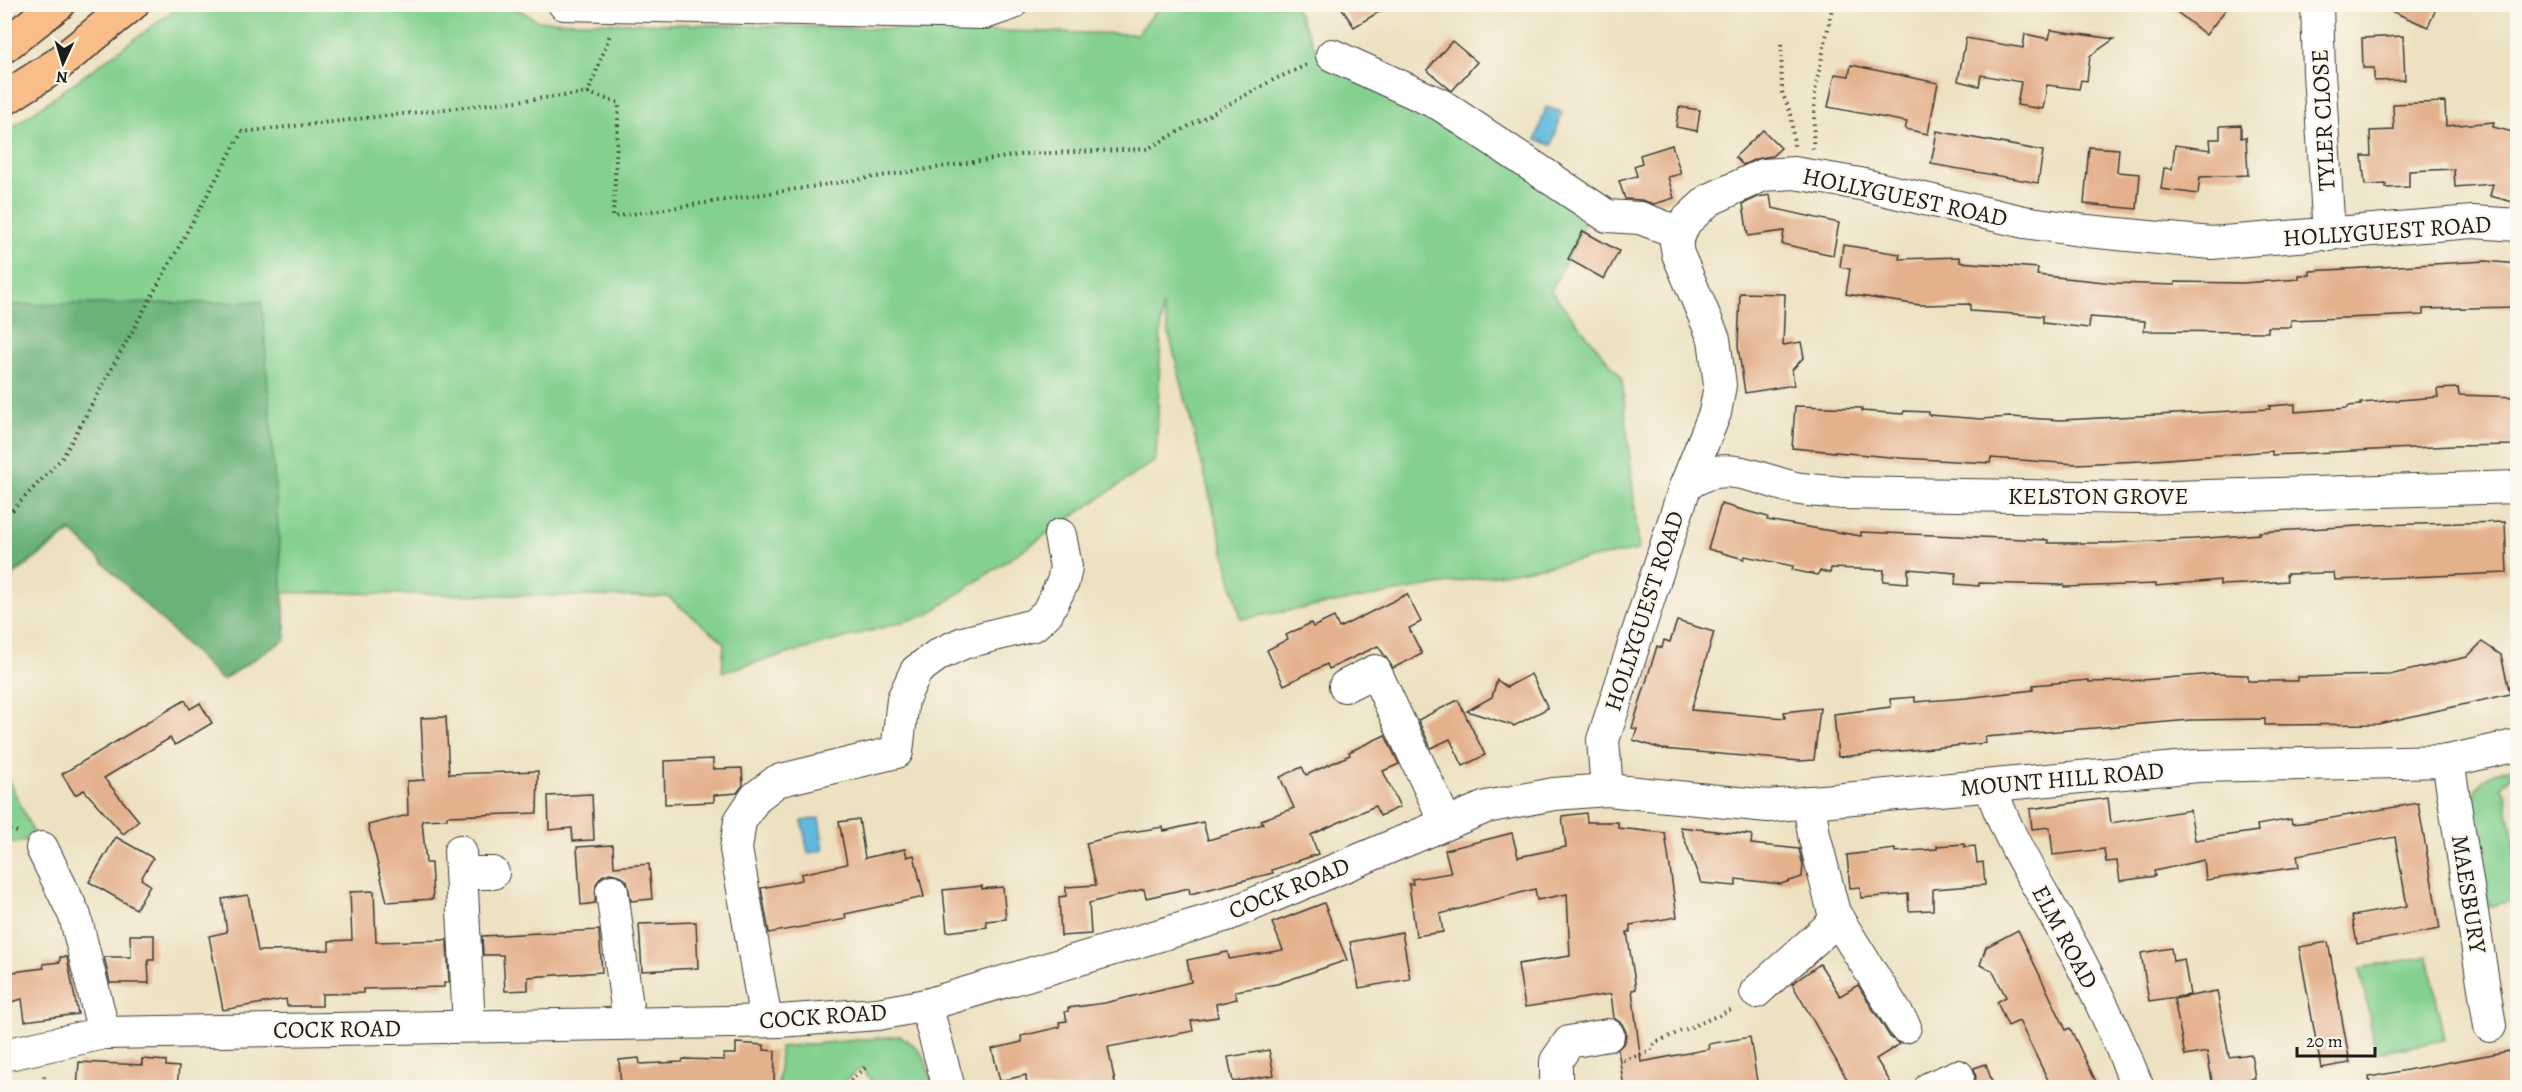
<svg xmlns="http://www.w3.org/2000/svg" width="2522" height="1092" viewBox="0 0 2522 1092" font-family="Alegreya,serif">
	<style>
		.green { fill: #83d08f; stroke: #507656; stroke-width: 1.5 }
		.forest { fill: #6ab27a; stroke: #43674b; stroke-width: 1.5 }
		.water { fill: #61b9de; stroke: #3e6a7d; stroke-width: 1.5 }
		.building { fill: #e4b18d }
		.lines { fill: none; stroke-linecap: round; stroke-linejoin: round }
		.minor-casing { stroke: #3b3a35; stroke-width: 34 }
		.highway-casing { stroke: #3b3a35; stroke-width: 36 }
		.path { stroke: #3b3a35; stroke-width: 4; stroke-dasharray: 1.5 4.5; stroke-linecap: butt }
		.minor { stroke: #fff; stroke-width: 32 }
		.highway { stroke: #f8bd89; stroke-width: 33 }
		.labels { text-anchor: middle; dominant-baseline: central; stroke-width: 5; stroke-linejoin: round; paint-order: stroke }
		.street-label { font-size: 24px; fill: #1c1c1c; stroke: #fbf7ec }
	</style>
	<rect width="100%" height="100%" fill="#fbf7ec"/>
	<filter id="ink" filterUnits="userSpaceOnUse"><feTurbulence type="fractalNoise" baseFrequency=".0167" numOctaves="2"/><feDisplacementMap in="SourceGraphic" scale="12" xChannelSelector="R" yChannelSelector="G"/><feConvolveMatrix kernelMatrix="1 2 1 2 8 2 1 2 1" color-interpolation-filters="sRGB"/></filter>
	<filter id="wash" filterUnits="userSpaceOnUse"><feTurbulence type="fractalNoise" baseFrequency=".008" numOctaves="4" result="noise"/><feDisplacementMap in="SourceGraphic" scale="24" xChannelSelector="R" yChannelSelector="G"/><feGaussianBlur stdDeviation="1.35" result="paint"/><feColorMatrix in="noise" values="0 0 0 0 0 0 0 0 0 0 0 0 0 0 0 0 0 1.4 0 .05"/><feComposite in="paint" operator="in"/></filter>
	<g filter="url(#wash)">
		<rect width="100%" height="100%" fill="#ede1c1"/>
		<g class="green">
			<path d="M183,4H509L538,21L1137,34L1161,5H1294L1320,57L1594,204L1551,291L1622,378L1639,550L1241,619L1162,306L1156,460L927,615L722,672L724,642L668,597L235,592L71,532L5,582V133Z"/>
			<path d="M2517,767L2501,788L2505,793L2517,860V900L2489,906L2471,808L2476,789L2485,778L2494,773Z"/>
			<path d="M4,771L36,838L5,845H4Z"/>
			<path d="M2428,956L2444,1040L2376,1053L2360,968Z"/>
			<path d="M900,1036C926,1051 926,1060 933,1087H877L861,1068L837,1087L778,1088L780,1047Z"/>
		</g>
		<path class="forest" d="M262,302L286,639L222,680L70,530L5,579V305Z"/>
		<g class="water">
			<path d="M1546,107L1562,112L1552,145L1536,140Z"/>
			<path d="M819,818L824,850L808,853L802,821Z"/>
		</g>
		<g id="blocks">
			<g class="building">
				<path d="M1339,4H1392L1354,27Z"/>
				<path d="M2167,4H2230L2206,35Z"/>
				<path d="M2375,4H2438L2428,27Z"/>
				<path d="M2051,30L2114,39L2090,56L2087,81L2081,80L2079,89L2047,85L2043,109L2017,105L2021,82L1981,75L1979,86L1958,81L1966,38L2023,48L2025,34L2049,39Z"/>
				<path d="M2403,36L2405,80L2374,81V68H2363L2362,38Z"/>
				<path d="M1452,41L1477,62L1452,91L1427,70Z"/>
				<path d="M1851,65L1938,83L1928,134L1905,129L1907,122L1828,107L1835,74L1849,76Z"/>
				<path d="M2445,102L2446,126L2494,122L2493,127L2517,133V203L2490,196L2493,184L2455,187L2454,169L2409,171V187L2386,188V184L2365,185L2362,156H2371L2370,131L2394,130L2393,104Z"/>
				<path d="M1679,107L1700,110L1697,131L1676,127Z"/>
				<path d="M2241,125V138L2246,137L2248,175L2200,177L2198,194L2161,189L2164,168L2172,169L2175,145L2211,150L2210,139H2220V126Z"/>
				<path d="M1763,130L1781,148L1772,156L1756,159L1743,165L1735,157Z"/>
				<path d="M1937,131L2043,151L2038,183L1931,164Z"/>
				<path d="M1672,145L1681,174L1668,177L1674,198L1654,204L1641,200L1625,199L1619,181L1637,176L1634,166L1642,163L1640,155Z"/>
				<path d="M2089,147L2119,149L2117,172L2140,174L2137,209L2084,204Z"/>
				<path d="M1770,195L1772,208L1839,223L1833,255L1782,244L1784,231L1748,236L1743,204L1758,197Z"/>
				<path d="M1583,231L1619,251L1604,279L1568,259Z"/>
				<path d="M1843,245L1900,254L1899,259L1960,257V262L2038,268L2037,275L2114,283L2175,285V282L2243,283L2299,279V275H2310V271L2486,261L2517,264V295L2516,307L2423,309V315L2291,320V327H2268V332L2144,331L2145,321L2090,317L2089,328L2043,323V316L1970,311V304L1920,305L1846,294L1850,269L1840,267Z"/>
				<path d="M1740,293L1785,294L1783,345L1801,342L1804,357L1792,370L1794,385L1745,393L1738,346Z"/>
				<path d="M2458,388L2459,395L2517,397V445L2453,446L2272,455V451L2141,461L2076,464L1991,458L1990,463L1901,458L1792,448L1795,406L1862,408V411L1903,414L1904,411L1929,412V415L1981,419L2010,417L2061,420L2270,409L2269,406L2295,404V412L2348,408V406L2361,405V403L2438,397L2437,389Z"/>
				<path d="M1721,504L1768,517L1767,520L1861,536V532L1933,535L2048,540V543H2112L2194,539L2260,534L2259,532L2375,525L2505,522L2507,573L2335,580L2334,573H2326L2286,574L2287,581L2246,584L2220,585V580L2156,586V584L2064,587V585L2020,584L1979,583V586L1955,584L1956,573L1908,569V583L1883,581L1884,570L1831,568L1830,573L1820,571L1817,575L1792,570L1793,566L1745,556L1744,559L1708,549Z"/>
				<path d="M1407,594L1421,622L1409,628L1422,654L1393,668L1378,646L1329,669L1327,664L1284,685L1267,650L1288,639L1286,635L1311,623L1313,627L1334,617L1339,628Z"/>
				<path d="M1677,621L1714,632L1691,710L1785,718L1784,712L1820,708L1814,760L1800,761L1662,749L1633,740L1637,729L1632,728L1657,646L1662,648L1664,640L1670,642Z"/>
				<path d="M2482,642L2501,655L2510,694L2378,724L2265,725V719L2191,720L1985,737L1986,743L1838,757L1834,714L1891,707L1890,699L1915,697V702L1966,698L2033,690V685L2089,680V682L2130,681L2213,674L2248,675V681H2298V677L2389,675L2467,657Z"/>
				<path d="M1531,674L1548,708L1514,726L1467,711L1492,697L1497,680L1507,687Z"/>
				<path d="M185,700L190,709L200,703L212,723L175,745L170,738L104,778L139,821L123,834L84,790L75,795L62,774Z"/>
				<path d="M1458,700L1485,755L1463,766L1450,739L1431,748L1418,720Z"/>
				<path d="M446,717L449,774L538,771L537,813L447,816V819L422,820L426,863H431L433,899L387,902L368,825L408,815L407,781L424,780L421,718Z"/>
				<path d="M1385,735L1399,764L1383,771L1400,807L1380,816L1375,806L1311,835L1318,854L1272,870L1273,873L1190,894L1189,888L1146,898L1144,889L1089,903L1091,934L1061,936L1059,897L1066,896V887L1096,885L1086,843L1125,833L1163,827L1164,831L1203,822L1208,840L1263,824L1261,820L1294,808L1280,777L1302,767L1306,775L1350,755L1349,752Z"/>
				<path d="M713,759V769L742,768L743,785L737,793L714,795V802L665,804L664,761Z"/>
				<path d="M592,794L594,840L573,841L572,828L549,830L548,796Z"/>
				<path d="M2108,798L2111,823L2190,810L2195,840L2258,831L2257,825L2291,819L2292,824L2309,822L2418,803L2440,929L2357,944L2352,916L2407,906L2395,837L2297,855L2299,867L2206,880L2204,860L2154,871L2155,876L2120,881L2117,861L2106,862L2104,849L2053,855L2050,827L2032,829L2030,809Z"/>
				<path d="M1586,813L1587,822H1618V828L1665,833L1677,917L1630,925V932H1627L1636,989L1632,990L1641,1062L1709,1049L1708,1044L1750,1037L1758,1088H1624L1618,1049L1625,1042L1626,1032L1622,1024L1614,1018L1611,994L1525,1007L1518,964L1570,956L1567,894L1537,900L1535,889L1440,914L1443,932L1416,936L1409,884H1413L1412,879L1451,873L1445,850L1512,833L1518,857L1566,847L1562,816Z"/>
				<path d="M859,819L865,858L905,849L907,857L914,855L924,897L845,914L846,919L769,933L761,888L802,880L801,874L847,864L839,822Z"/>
				<path d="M1680,827L1752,835L1751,844L1799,849L1803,865L1802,877L1781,884L1736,879V886L1701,883Z"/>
				<path d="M116,837L153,858L141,879L150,885L136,909L89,882Z"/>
				<path d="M1964,844L1965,847L1975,846L1977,863L1983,862L1985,885L1933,889V910L1909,911L1908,894L1861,898L1860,887L1850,888L1847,855L1895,849V852L1937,849V846Z"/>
				<path d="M613,845L614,867L649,864L652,899L631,901L627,881L619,875L610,873L602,876L596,884L595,903L581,905L577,847Z"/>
				<path d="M982,886V889L1003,887L1006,919L986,921L987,927L947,932L943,890Z"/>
				<path d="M374,891L376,942L447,940L449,983H444V987L363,989V993L322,994V1006H287L286,999L223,1010L209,936L227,932L222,899L248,895L258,951L329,950V941L352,940L350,892Z"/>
				<path d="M1324,903L1347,960L1277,984L1235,991L1237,999L1216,1004L1218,1017L1191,1021L1193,1031L1108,1047L1116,1088H1027L1026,1075L1000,1081L992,1049L1022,1042L1021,1036L1060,1027L1059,1022L1067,1021L1065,1012L1068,1011V1008L1105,1003L1191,982L1187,960L1228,952L1229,959L1283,950L1272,923Z"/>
				<path d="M696,922L698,968L642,971L639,924Z"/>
				<path d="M599,930L602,972L528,977V990L505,991L503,955H483L482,936Z"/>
				<path d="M2018,930L2066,1030L2070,1028L2099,1088H2052L2019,1021L2008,1026L1997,1002L2006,997L1992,970L1980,965L1986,947Z"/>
				<path d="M1402,932L1410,979L1359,988L1350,942Z"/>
				<path d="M130,935H154V960H148L149,983H110L104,957H131Z"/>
				<path d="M2328,942L2350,1063L2321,1068L2299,947Z"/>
				<path d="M2171,948L2173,961L2184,959L2190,995L2149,1001L2141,953Z"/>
				<path d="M60,957H67L78,1014L25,1021L22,999L4,1004V973L44,968L43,964L60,962Z"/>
				<path d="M1820,964L1840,996L1858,985L1890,1037L1900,1044L1876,1059L1894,1088H1852L1792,984Z"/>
				<path d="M2217,991L2229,1057L2251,1054L2255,1078L2243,1080L2244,1087H2213L2207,1052L2185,1056L2174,999Z"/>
				<path d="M736,1043L764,1045V1050L775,1051L774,1085L621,1088L619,1060L639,1058L640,1064L682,1062L683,1059L724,1060V1054H736Z"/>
				<path d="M1269,1050L1274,1075L1233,1082L1228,1057Z"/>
				<path d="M2515,1050L2517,1085L2505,1088H2370L2369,1077Z"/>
				<path d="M142,1059L166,1061V1066L179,1067L177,1088H77L79,1062L142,1065Z"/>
				<path d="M1986,1064L1994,1088H1972L1976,1078L1974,1068Z"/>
			</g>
		</g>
	</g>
	<g filter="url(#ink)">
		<use href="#blocks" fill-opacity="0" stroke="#3b3a35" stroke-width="1.5"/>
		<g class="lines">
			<defs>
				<g id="minor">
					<path d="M564,4L984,13L1011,4"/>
					<path d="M2317,4L2319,73L2329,235"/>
					<path d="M1332,55L1441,105L1607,216L1640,218L1680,233"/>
					<path d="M1685,487C1720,456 1756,479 1795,488C1810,491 1826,491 1842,493L2137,498L2518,487"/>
					<path d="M1345,686L1375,671L1446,823"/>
					<path d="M2448,761L2490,1026"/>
					<path d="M1991,787C2007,838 2037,883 2063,930C2091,980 2117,1034 2138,1088"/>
					<path d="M1607,790L1603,740L1685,487L1715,413L1720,385L1714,339L1678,254L1676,243L1685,222L1709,200L1763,175L1794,173L1860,184L2024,222L2087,231L2211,243L2473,222L2518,225"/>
					<path d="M1809,802L1814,835L1834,913L1905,1027"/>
					<path d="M42,848L75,916L104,1033"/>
					<path d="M460,851L469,1026"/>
					<path d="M461,873H493"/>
					<path d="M612,891L629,1023"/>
					<path d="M1756,992L1838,919"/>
					<path d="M926,1005L949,1088"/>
					<path d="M766,1021L736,849L740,821L756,797L777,781L897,752L903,699L916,671L939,654L963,643L1034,625L1047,613L1063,582L1066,567L1060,535"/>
					<path d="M4,1055L104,1033L779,1021L878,1014L926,1005L1227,915L1486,807L1554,794L1607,790L1768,806L2198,766L2448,761L2518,745"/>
					<path d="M1556,1088V1061L1569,1042L1608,1035"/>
					<path d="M1930,1088L1958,1076"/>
				</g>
				<g id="highway">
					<path d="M4,46L58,4"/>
					<path d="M4,99L57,65L132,4"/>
				</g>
			</defs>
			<use href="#minor" class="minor-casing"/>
			<use href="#highway" class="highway-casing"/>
			<g class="path">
				<path d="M1781,44L1782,92L1791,115L1794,146"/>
				<path d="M588,93L619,103L613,217L1026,154L1147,149L1275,79L1307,65"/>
				<path d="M1813,149L1815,91L1833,4"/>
				<path d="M4,519L63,457L242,132L588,93L611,32"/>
				<path d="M4,828L21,833"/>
				<path d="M1623,1060L1650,1052L1654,1043L1733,1009"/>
				<path d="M38,1088L45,1075"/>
				<path d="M841,1088L867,1066"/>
			</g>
			<use href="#minor" class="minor"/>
			<use href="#highway" class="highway"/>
		</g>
	</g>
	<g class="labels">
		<g class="street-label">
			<text transform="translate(2323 120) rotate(-93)">TYLER CLOSE</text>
			<text transform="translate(1905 197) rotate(12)">HOLLYGUEST ROAD</text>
			<text transform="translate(2387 231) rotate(-4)">HOLLYGUEST ROAD</text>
			<text x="2098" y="496">KELSTON GROVE</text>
			<text transform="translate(1644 611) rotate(-72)">HOLLYGUEST ROAD</text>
			<text transform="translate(2062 779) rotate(-5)">MOUNT HILL ROAD</text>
			<text transform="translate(1289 888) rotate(-22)">COCK ROAD</text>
			<text transform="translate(2469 894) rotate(81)">MAESBURY</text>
			<text transform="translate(2065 937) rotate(62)">ELM ROAD</text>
			<text transform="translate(823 1016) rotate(-4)">COCK ROAD</text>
			<text transform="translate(337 1029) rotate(-1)">COCK ROAD</text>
		</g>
	</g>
	<rect width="2522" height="1092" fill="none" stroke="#fbf7ec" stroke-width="24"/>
	<g transform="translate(63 63) rotate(184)" stroke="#fbf7ec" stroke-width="4.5" paint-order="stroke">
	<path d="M0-4.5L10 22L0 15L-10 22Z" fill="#1c1c1c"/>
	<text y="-9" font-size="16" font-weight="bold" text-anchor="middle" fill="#1c1c1c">N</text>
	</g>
	<path d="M2297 1047v9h78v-9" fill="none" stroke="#1c1c1c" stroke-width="3"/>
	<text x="2306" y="1047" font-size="18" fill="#1c1c1c" stroke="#fbf7ec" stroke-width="4.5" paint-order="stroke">20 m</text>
</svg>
